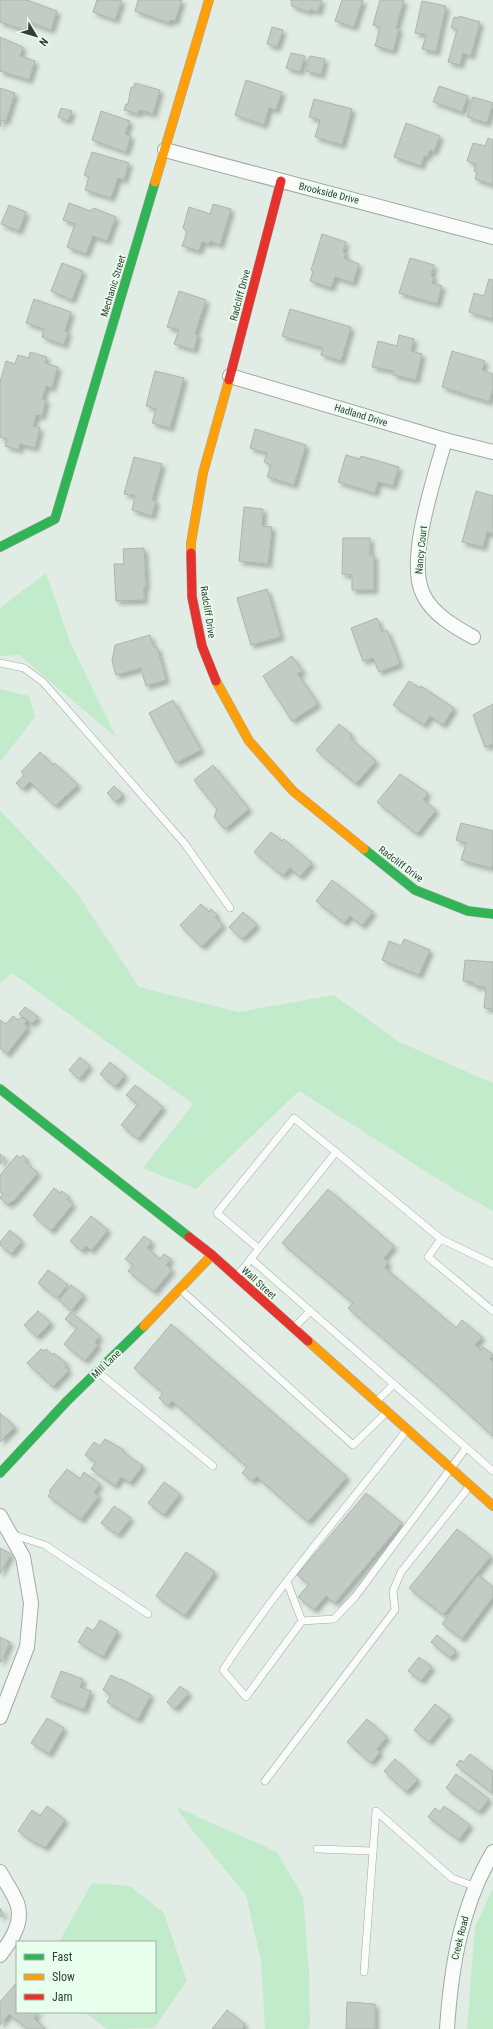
<svg xmlns="http://www.w3.org/2000/svg" width="493" height="2029" viewBox="0 0 493 2029" font-family="'Roboto Condensed',sans-serif">
	<style>
		.green { fill: #c1ebcb }
		.building { fill: #c2cbc4; stroke: #acb5ae; filter: url(#shadow) }
		.lines { fill: none; stroke-linecap: round; stroke-linejoin: round }
		.lane-casing { stroke: #a1a9a3; stroke-width: 8 }
		.street-casing { stroke: #a1a9a3; stroke-width: 16 }
		.fast-casing { stroke: #a1a9a3; stroke-width: 10 }
		.slow-casing { stroke: #a1a9a3; stroke-width: 10 }
		.jam-casing { stroke: #a1a9a3; stroke-width: 10 }
		.lane { stroke: #fafcfb; stroke-width: 7 }
		.street { stroke: #fafcfb; stroke-width: 14 }
		.fast { stroke: #30b455; stroke-width: 9 }
		.slow { stroke: #ff9f0a; stroke-width: 9 }
		.jam { stroke: #e5322d; stroke-width: 9 }
		.labels { text-anchor: middle; dominant-baseline: central; stroke-width: 3.5; stroke-linejoin: round; paint-order: stroke }
		.street-label { font-size: 10px; fill: #343d36; stroke: #e9ffed }
	</style>
	<defs>
		<filter id="shadow"><feDropShadow dx="3.5" dy="3.5" stdDeviation="2" flood-color="#0004"/></filter>
	</defs>
	<rect width="100%" height="100%" fill="#e1ede4"/>
	<g class="green">
		<path d="M46,573L70,642L116,737L19,655L0,656V608Z"/>
		<path d="M0,689L29,696L35,717L0,762Z"/>
		<path d="M0,810L75,890L139,987L239,1012L334,995L399,1042L493,1083V1211L457,1191L299,1091L196,1189L143,1168L193,1104L12,973L0,983Z"/>
		<path d="M176,1807L277,1852L303,1897L309,1972L310,2026L308,2029H265L261,1961L246,1895L192,1830Z"/>
		<path d="M92,1883L130,1886L164,1913L187,1981L154,2028L108,2029L84,2012H155V1942H59Z"/>
		<path d="M493,1888V2029H467L475,1927Z"/>
	</g>
	<g class="building">
		<path d="M0,0H27L57,11L51,30L28,22L25,30L0,22Z"/>
		<path d="M97,0H122L115,20L93,12Z"/>
		<path d="M138,0H182L175,21L170,20L169,23L135,11Z"/>
		<path d="M291,0H322L318,12L310,9L309,12L292,6Z"/>
		<path d="M342,0H363L354,27L335,21Z"/>
		<path d="M380,0H404L396,28L399,29L393,51L375,46L380,27L373,25Z"/>
		<path d="M422,1L446,6L436,52L422,49L426,35L415,33Z"/>
		<path d="M459,16L480,22L471,56L463,53L460,65L448,62L457,30L451,28L454,17L458,18Z"/>
		<path d="M272,27L283,30L277,47L267,44Z"/>
		<path d="M0,37L23,47L20,56L35,61L29,80L0,71Z"/>
		<path d="M291,53L305,56L300,72L286,68Z"/>
		<path d="M310,56L325,59L321,75L306,71Z"/>
		<path d="M246,80L282,92L276,110L269,108L264,125L235,115Z"/>
		<path d="M135,83L160,90L153,114L139,110L138,114L124,110L126,104H128L131,87L133,88Z"/>
		<path d="M439,86L468,96L462,112L433,102Z"/>
		<path d="M0,88L15,93L6,121L2,120L0,127Z"/>
		<path d="M473,97L493,103L487,123L467,117Z"/>
		<path d="M314,99L352,109L342,145L315,137L320,120L309,117Z"/>
		<path d="M61,108L72,111L68,121L58,117Z"/>
		<path d="M101,111L130,121L125,134L131,136L126,152L92,140Z"/>
		<path d="M406,123L440,136L434,152L430,150L427,157L424,156L421,166L394,157Z"/>
		<path d="M488,138L493,140V185L475,179L477,172L474,171L476,164L467,161L473,143L485,146Z"/>
		<path d="M92,152L129,163L124,180L118,178L111,198L85,190L89,177L84,175Z"/>
		<path d="M69,203L90,211L94,208L116,217L107,241L93,236L86,254L67,247L75,224L63,220Z"/>
		<path d="M213,204L231,209L220,245L210,241L209,244L202,242L199,251L182,246L187,232L183,228L189,207L210,214Z"/>
		<path d="M9,205L26,212L19,231L1,224Z"/>
		<path d="M322,234L346,242L343,252L346,253L344,258L359,264L353,283L335,277L331,288L310,281L313,271L311,270Z"/>
		<path d="M410,258L434,265L431,276L434,277L432,283L442,286L437,304L399,293Z"/>
		<path d="M62,263L83,271L72,300L51,291Z"/>
		<path d="M489,279L493,280V319L469,312L474,293L484,296Z"/>
		<path d="M179,291L206,300L195,334L198,335L194,350L174,344L179,330L167,327Z"/>
		<path d="M34,299L71,312L65,331L68,332L64,345L42,337L44,329L26,323Z"/>
		<path d="M290,309L351,327L341,361L321,355L323,348L282,336Z"/>
		<path d="M399,335L414,339L411,351L422,354L416,380L393,375L394,371L372,367L378,341L397,346Z"/>
		<path d="M452,351L485,361L482,370L493,374V389L489,402L442,387Z"/>
		<path d="M30,352L47,357L45,363L58,367L52,388L46,386L42,399L46,400L42,416L36,415L33,426L40,428L35,448L20,444L19,450L5,446L7,439L0,437V382L6,361L15,364L18,355L29,358Z"/>
		<path d="M155,371L184,378L170,428L152,423L156,409L146,406Z"/>
		<path d="M255,429L306,445L294,485L267,477L271,465L264,462L267,453L250,448Z"/>
		<path d="M346,455L360,459L361,456L399,467L393,486L378,482L375,493L338,482Z"/>
		<path d="M134,457L162,464L152,500L156,501L152,516L132,510L135,496L124,494Z"/>
		<path d="M476,491L493,496V534L487,532L483,547L462,542Z"/>
		<path d="M244,507L263,509L262,526L272,527L268,564L239,561Z"/>
		<path d="M343,538H370V555H374V590H352V575L342,574Z"/>
		<path d="M144,548L146,587H144V600L116,601L114,564H124L123,549Z"/>
		<path d="M267,589L281,637L251,645L237,598Z"/>
		<path d="M377,618L382,632L387,630L400,664L379,672L373,658L363,661L351,628Z"/>
		<path d="M150,635L154,648L157,647L166,680L146,686L141,668L116,675L112,661L115,645Z"/>
		<path d="M292,656L303,672L297,673L318,704L292,721L263,676Z"/>
		<path d="M409,681L420,688L421,686L454,708L443,725L430,716L424,725L393,705Z"/>
		<path d="M173,700L201,750L176,763L149,713Z"/>
		<path d="M493,704V744L485,747L473,715Z"/>
		<path d="M339,724L352,735L350,738L376,761L356,784L316,750Z"/>
		<path d="M40,752L53,765L55,763L78,785L55,806L30,782L23,789L16,783L24,775L21,772Z"/>
		<path d="M213,765L249,809L225,829L214,817L217,809L194,780Z"/>
		<path d="M400,774L428,793L423,800L436,810L417,834L377,802Z"/>
		<path d="M114,786L123,795L116,802L107,793Z"/>
		<path d="M461,823L493,831V865L491,868L461,860L466,843L456,840Z"/>
		<path d="M271,832L282,841L284,839L312,863L300,877L290,868L283,876L254,852Z"/>
		<path d="M332,880L373,912L362,926L350,916L344,923L316,901Z"/>
		<path d="M201,904L209,912L211,909L217,915L215,917L223,925L202,947L180,925Z"/>
		<path d="M243,912L257,925L242,939L229,927Z"/>
		<path d="M404,939L430,950L419,975L382,960L389,941L401,946Z"/>
		<path d="M465,960L493,962V1009L484,1008L486,987L474,986V982L463,981Z"/>
		<path d="M25,1007L38,1017L32,1024L19,1014Z"/>
		<path d="M13,1016L18,1020L21,1017L27,1021L24,1024L28,1027L7,1054L0,1048V1020L6,1024Z"/>
		<path d="M80,1057L90,1066L79,1079L69,1070Z"/>
		<path d="M110,1062L125,1075L115,1087L100,1074Z"/>
		<path d="M135,1085L163,1107L138,1139L121,1125L138,1104L126,1095Z"/>
		<path d="M0,1154L5,1158L0,1164Z"/>
		<path d="M17,1155L20,1158L23,1155L27,1159L25,1162L38,1173L13,1202L12,1201L8,1205L0,1198L3,1194L0,1192V1175Z"/>
		<path d="M54,1188L60,1193L62,1191L69,1197L67,1199L73,1204L51,1231L33,1215Z"/>
		<path d="M328,1189L394,1246L384,1258L388,1263L385,1268L456,1328L462,1320L482,1337L475,1345L481,1350L483,1347L493,1355L490,1359L493,1362V1436L436,1384L348,1308L353,1303L282,1243Z"/>
		<path d="M91,1216L108,1230L91,1251L86,1246L82,1251L70,1241Z"/>
		<path d="M10,1230L22,1241L11,1254L0,1245V1242Z"/>
		<path d="M144,1236L152,1242L147,1248L160,1259L164,1254L171,1259L166,1265L172,1270L154,1292L128,1271L133,1265L125,1259Z"/>
		<path d="M48,1270L68,1285L57,1298L38,1283Z"/>
		<path d="M71,1285L84,1295L71,1311L59,1300Z"/>
		<path d="M38,1311L51,1323L37,1337L24,1325Z"/>
		<path d="M71,1312L100,1336L95,1342L98,1345L85,1361L64,1344L77,1328L65,1319Z"/>
		<path d="M171,1324L347,1477L308,1522L257,1477L252,1481L242,1473L247,1467L172,1401L168,1406L159,1398L163,1393L134,1368Z"/>
		<path d="M41,1349L44,1351L46,1349L52,1355L54,1353L67,1364L65,1367L69,1370L53,1387L27,1363Z"/>
		<path d="M0,1413L15,1427L0,1442Z"/>
		<path d="M105,1439L124,1450L123,1452L143,1466L130,1483L121,1477L115,1486L91,1469L96,1462L85,1455L94,1442L100,1446Z"/>
		<path d="M67,1469L80,1479L84,1472L100,1484L94,1492L99,1496L81,1520L48,1496L51,1492L49,1491Z"/>
		<path d="M164,1482L180,1494L164,1515L148,1503Z"/>
		<path d="M366,1493L402,1523L335,1603L326,1596L314,1610L298,1597L309,1584L297,1575Z"/>
		<path d="M114,1506L131,1518L118,1535L101,1523Z"/>
		<path d="M457,1529L491,1556L443,1615L409,1588Z"/>
		<path d="M0,1548L11,1554L0,1574Z"/>
		<path d="M186,1552L215,1572L185,1616L156,1596Z"/>
		<path d="M478,1575L493,1587V1597L462,1639L442,1624Z"/>
		<path d="M100,1620L118,1631L103,1657L78,1642L87,1627L93,1631Z"/>
		<path d="M437,1635L456,1651L450,1658L431,1642Z"/>
		<path d="M0,1637L10,1642L1,1662H0Z"/>
		<path d="M419,1657L432,1667L421,1681L408,1671Z"/>
		<path d="M61,1671L83,1679L80,1687L91,1691L84,1710L51,1697Z"/>
		<path d="M111,1675L120,1680L121,1679L151,1695L138,1720L107,1702L111,1695L103,1690Z"/>
		<path d="M180,1686L189,1693L175,1709L167,1702Z"/>
		<path d="M435,1704L450,1716L429,1742L414,1730Z"/>
		<path d="M47,1718L64,1728L49,1754L31,1743Z"/>
		<path d="M367,1719L387,1737L377,1749L380,1752L371,1763L347,1742Z"/>
		<path d="M470,1754L493,1772L492,1793L456,1765L460,1760L463,1762Z"/>
		<path d="M395,1759L418,1780L406,1792L384,1771Z"/>
		<path d="M456,1774L489,1799L479,1812L446,1788Z"/>
		<path d="M47,1806L65,1820L45,1848L36,1842L35,1843L18,1831L32,1810L40,1816Z"/>
		<path d="M444,1806L470,1825L459,1840L428,1817L435,1808L440,1812Z"/>
		<path d="M0,1908L4,1915L0,1917Z"/>
		<path d="M17,1982V2012H39L34,2018L45,2029H27L9,2014L0,2025V2002Z"/>
		<path d="M347,2002L375,2004V2029H346Z"/>
		<path d="M227,2010L245,2024L242,2029H212Z"/>
	</g>
	<g class="lines">
		<defs>
			<g id="lane">
				<path d="M0,663L24,668L43,682L185,844L230,908"/>
				<path d="M441,1239L428,1257L493,1311"/>
				<path d="M259,1249L217,1213L294,1118L336,1152"/>
				<path d="M251,1259L493,1471"/>
				<path d="M238,1275L336,1152L441,1239L493,1264"/>
				<path d="M181,1290L353,1445L386,1413"/>
				<path d="M294,1328L310,1311"/>
				<path d="M99,1373L213,1466"/>
				<path d="M377,1401L394,1384"/>
				<path d="M406,1431C345,1510 278,1586 223,1670L246,1697L302,1621L334,1619L355,1597L466,1448"/>
				<path d="M11,1534L45,1545L148,1614"/>
				<path d="M287,1582L302,1621"/>
				<path d="M265,1781L395,1610L393,1591L401,1572L469,1487"/>
				<path d="M317,1849L373,1851"/>
				<path d="M364,1972L376,1811L452,1878L476,1887"/>
			</g>
			<g id="street">
				<path d="M165,150L493,237"/>
				<path d="M230,376L445,440L493,452"/>
				<path d="M445,440C435,477 406,560 423,594C432,614 455,627 473,637"/>
				<path d="M0,1516L23,1557L31,1603L27,1647L0,1717"/>
				<path d="M0,1872C5,1882 13,1892 17,1903C24,1922 11,1941 0,1955"/>
				<path d="M447,2029C451,1967 461,1906 493,1852"/>
			</g>
			<g id="fast">
				<path d="M0,547L55,519L155,182"/>
				<path d="M364,849L415,890L468,911L493,914"/>
				<path d="M0,1089L189,1237"/>
				<path d="M0,1473L67,1401L144,1326"/>
			</g>
			<g id="slow">
				<path d="M155,182L209,0"/>
				<path d="M191,553V543L203,473L229,380"/>
				<path d="M216,681L249,741L293,791L364,849"/>
				<path d="M144,1326L212,1255"/>
				<path d="M308,1341L493,1506"/>
			</g>
			<g id="jam">
				<path d="M229,380L281,181"/>
				<path d="M191,553L192,597L202,646L216,681"/>
				<path d="M189,1237L212,1255L308,1341"/>
			</g>
		</defs>
		<use href="#lane" class="lane-casing"/>
		<use href="#street" class="street-casing"/>
		<use href="#fast" class="fast-casing"/>
		<use href="#slow" class="slow-casing"/>
		<use href="#jam" class="jam-casing"/>
		<use href="#lane" class="lane"/>
		<use href="#street" class="street"/>
		<use href="#fast" class="fast"/>
		<use href="#slow" class="slow"/>
		<use href="#jam" class="jam"/>
	</g>
	<g class="labels">
		<g class="street-label">
			<text transform="translate(329 193) rotate(14)">Brookside Drive</text>
			<text transform="translate(113 286) rotate(-73)">Mechanic Street</text>
			<text transform="translate(240 295) rotate(-75)">Radcliff Drive</text>
			<text transform="translate(361 415) rotate(17)">Hadland Drive</text>
			<text transform="translate(421 550) rotate(-84)">Nancy Court</text>
			<text transform="translate(208 612) rotate(81)">Radcliff Drive</text>
			<text transform="translate(401 864) rotate(37)">Radcliff Drive</text>
			<text transform="translate(259 1283) rotate(42)">Wall Street</text>
			<text transform="translate(106 1364) rotate(-44)">Mill Lane</text>
			<text transform="translate(460 1938) rotate(-76)">Creek Road</text>
		</g>
	</g>
	<rect x="16" y="1941" width="140" height="72" fill="#e9ffed" stroke="#a1b1a4"/>
	<rect x="24" y="1954" width="20" height="6" fill="#30b455" stroke="#a1b1a4"/>
	<text x="52" y="1961" font-size="12" fill="#343d36">Fast</text>
	<rect x="24" y="1974" width="20" height="6" fill="#ff9f0a" stroke="#a1b1a4"/>
	<text x="52" y="1981" font-size="12" fill="#343d36">Slow</text>
	<rect x="24" y="1994" width="20" height="6" fill="#e5322d" stroke="#a1b1a4"/>
	<text x="52" y="2001" font-size="12" fill="#343d36">Jam</text>
	<g transform="translate(36 36) rotate(128)" stroke="#e9ffed" stroke-width="3" paint-order="stroke">
	<path d="M0-3L7 15L0 10L-7 15Z" fill="#343d36"/>
	<text y="-6" font-size="11" font-weight="bold" text-anchor="middle" fill="#343d36">N</text>
	</g>
</svg>
